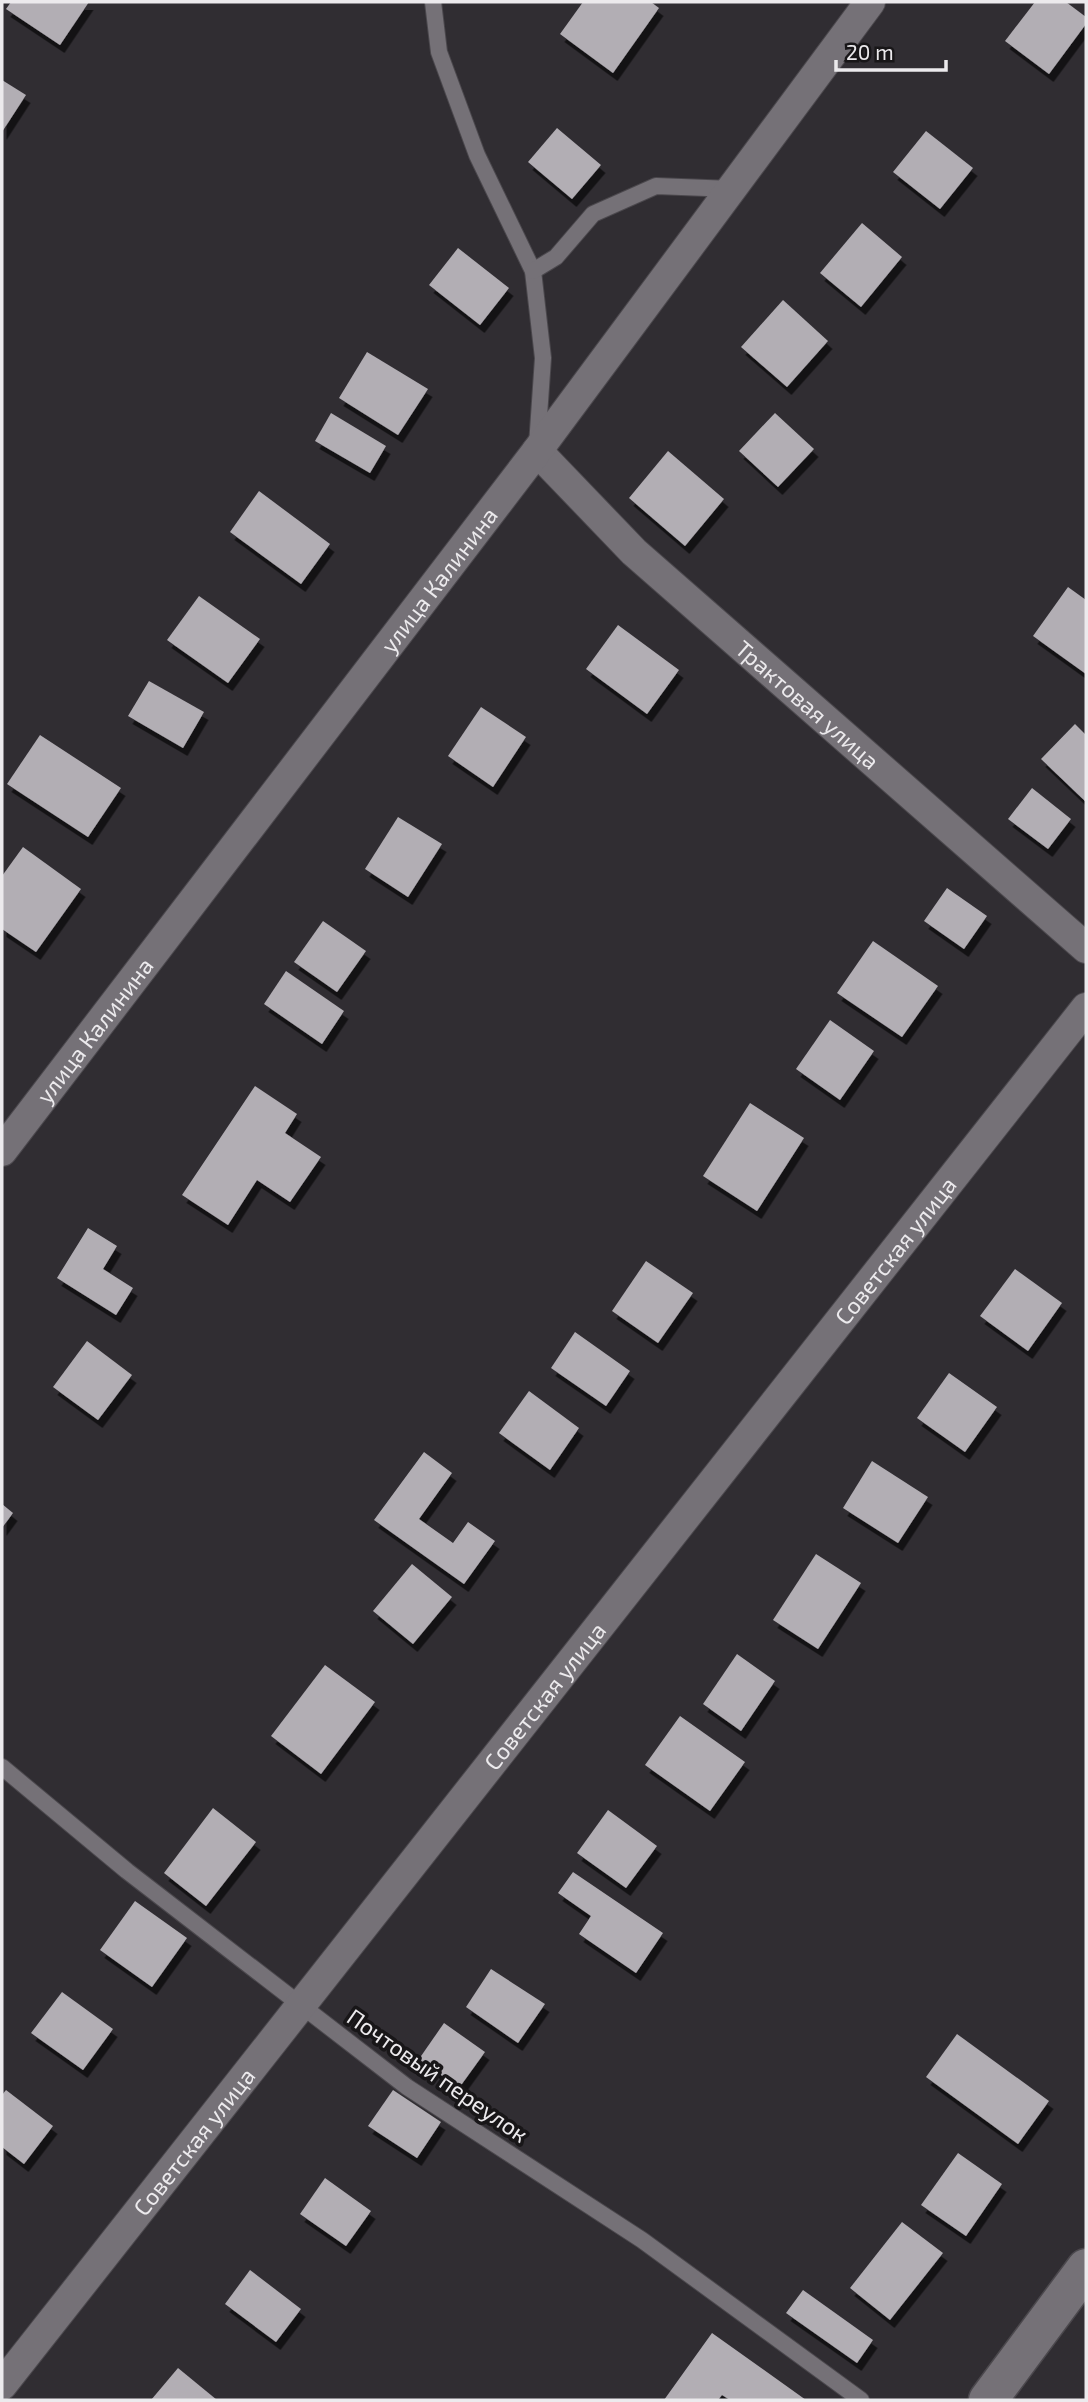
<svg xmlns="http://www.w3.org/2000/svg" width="1088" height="2402" viewBox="0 0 1088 2402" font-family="'Exo 2',sans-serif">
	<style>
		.building { fill: #b2aeb4; filter: url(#shadow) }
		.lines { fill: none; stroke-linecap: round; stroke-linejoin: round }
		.service-casing { stroke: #4b484d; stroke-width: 18 }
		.minor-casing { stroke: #4b484d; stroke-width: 32 }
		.tertiary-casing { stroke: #4b484d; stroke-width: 41 }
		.service { stroke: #757177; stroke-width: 16 }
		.minor { stroke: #757177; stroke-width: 30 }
		.tertiary { stroke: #757177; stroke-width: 38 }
		.labels { text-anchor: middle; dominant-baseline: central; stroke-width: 7; stroke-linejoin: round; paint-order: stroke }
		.street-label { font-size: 23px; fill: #eceaed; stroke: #181618 }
	</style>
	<defs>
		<filter id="shadow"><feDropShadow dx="4.5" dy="8" stdDeviation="0" flood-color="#0009"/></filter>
	</defs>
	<rect width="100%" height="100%" fill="#302d32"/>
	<g class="building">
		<path d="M11,2H89L60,45L6,9Z"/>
		<path d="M583,2H651L659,8L613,73L560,34Z"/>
		<path d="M1035,2H1066L1086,17V24L1049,74L1005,41Z"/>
		<path d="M2,80L26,95L2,132Z"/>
		<path d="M557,128L601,165L572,199L528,162Z"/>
		<path d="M926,131L973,168L940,209L893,172Z"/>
		<path d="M862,223L902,257L861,307L820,273Z"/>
		<path d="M458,248L509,288L480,325L429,285Z"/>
		<path d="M783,300L828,341L787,387L741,347Z"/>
		<path d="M367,352L428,389L398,435L339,398Z"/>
		<path d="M331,413L386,446L370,473L315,441Z"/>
		<path d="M775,413L814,449L778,487L739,451Z"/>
		<path d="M668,451L724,499L685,546L629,498Z"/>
		<path d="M259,491L330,544L301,584L230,532Z"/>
		<path d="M1068,587L1086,600V674L1033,636Z"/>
		<path d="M199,596L260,639L228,683L167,640Z"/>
		<path d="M618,625L679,670L647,714L586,669Z"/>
		<path d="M149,681L204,712L183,748L128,716Z"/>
		<path d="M481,707L526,737L493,787L448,756Z"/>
		<path d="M1075,724L1086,735V802L1041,759Z"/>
		<path d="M40,735L121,788L88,837L7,784Z"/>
		<path d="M1032,788L1071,819L1048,849L1008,819Z"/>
		<path d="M398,817L442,844L408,897L365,869Z"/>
		<path d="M23,847L81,889L36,952L2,929V876Z"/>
		<path d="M947,888L987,916L964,949L924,921Z"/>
		<path d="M323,921L366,951L337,992L294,962Z"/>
		<path d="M873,941L938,986L902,1037L837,993Z"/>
		<path d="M286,971L344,1011L322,1044L264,1004Z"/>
		<path d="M830,1020L874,1051L840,1100L796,1069Z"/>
		<path d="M255,1086L297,1114L285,1133L321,1157L290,1202L257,1180L228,1225L182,1195Z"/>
		<path d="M750,1103L804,1138L757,1211L703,1176Z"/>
		<path d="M88,1228L117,1246L103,1269L133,1288L116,1315L57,1278Z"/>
		<path d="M646,1261L693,1293L658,1343L612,1311Z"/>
		<path d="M1015,1269L1062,1303L1028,1351L980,1316Z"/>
		<path d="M575,1332L630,1371L606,1406L551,1368Z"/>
		<path d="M87,1341L132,1375L98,1420L53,1387Z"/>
		<path d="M949,1373L997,1407L965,1452L917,1418Z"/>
		<path d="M529,1391L579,1428L550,1470L499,1433Z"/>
		<path d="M424,1452L452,1473L419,1519L453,1543L468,1522L495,1541L464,1584L374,1520Z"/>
		<path d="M872,1461L928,1497L898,1543L843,1508Z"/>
		<path d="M2,1504L13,1513L2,1528Z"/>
		<path d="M816,1554L861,1583L818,1649L773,1620Z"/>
		<path d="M412,1564L452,1597L413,1644L373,1611Z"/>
		<path d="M737,1654L775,1681L741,1731L703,1704Z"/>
		<path d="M325,1665L375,1702L321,1774L271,1736Z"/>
		<path d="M680,1716L745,1762L710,1811L645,1765Z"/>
		<path d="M213,1808L256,1842L206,1906L164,1873Z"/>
		<path d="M608,1810L657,1846L626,1888L577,1853Z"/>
		<path d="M573,1872L663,1933L636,1973L579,1934L591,1916L558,1893Z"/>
		<path d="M135,1901L187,1938L152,1987L100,1950Z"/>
		<path d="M491,1969L545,2004L518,2043L466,2007Z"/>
		<path d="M62,1992L113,2029L83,2070L31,2033Z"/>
		<path d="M444,2023L485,2052L459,2088L419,2059Z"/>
		<path d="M957,2034L1049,2101L1018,2144L926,2077Z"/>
		<path d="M6,2090L53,2126L24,2164L2,2147V2095Z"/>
		<path d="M393,2090L441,2122L417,2158L368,2126Z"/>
		<path d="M958,2153L1002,2184L966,2236L921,2205Z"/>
		<path d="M325,2178L371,2211L346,2246L300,2214Z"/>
		<path d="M902,2222L943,2253L890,2320L850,2288Z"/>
		<path d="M250,2270L301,2309L276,2342L225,2304Z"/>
		<path d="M803,2290L873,2340L857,2363L786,2313Z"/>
		<path d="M712,2333L806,2400H730L722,2395L718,2400H664Z"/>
		<path d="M178,2368L217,2400H151Z"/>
	</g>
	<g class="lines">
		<defs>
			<g id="service">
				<path d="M433,2L439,52L477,155L533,271L543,358L537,445"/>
				<path d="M533,271L556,257L593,214L656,186L732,189"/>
				<path d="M2,1767L127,1871L407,2087L642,2240L861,2400"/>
			</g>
			<g id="minor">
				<path id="s1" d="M537,451L634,552L1086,948"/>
				<path id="s2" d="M2,1151L537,451L870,2"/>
				<path id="s3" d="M2,2385L1086,1008"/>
			</g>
			<path id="tertiary" d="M988,2400L1086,2268"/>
		</defs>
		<use href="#service" class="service-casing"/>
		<use href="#minor" class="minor-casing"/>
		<use href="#tertiary" class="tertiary-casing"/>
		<use href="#service" class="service"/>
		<use href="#minor" class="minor"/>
		<use href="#tertiary" class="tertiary"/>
	</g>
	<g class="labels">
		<g class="street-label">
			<text stroke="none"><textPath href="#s2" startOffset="719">улица Калинина</textPath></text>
			<text stroke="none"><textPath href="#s1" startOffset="371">Трактовая улица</textPath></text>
			<text stroke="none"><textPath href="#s2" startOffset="152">улица Калинина</textPath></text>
			<text stroke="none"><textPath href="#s3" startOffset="1444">Советская улица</textPath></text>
			<text stroke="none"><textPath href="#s3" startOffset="877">Советская улица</textPath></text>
			<text transform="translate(438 2075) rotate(35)">Почтовый переулок</text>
			<text stroke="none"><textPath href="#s3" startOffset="310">Советская улица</textPath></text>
		</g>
	</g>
	<rect width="1088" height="2402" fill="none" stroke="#eceaed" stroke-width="7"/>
	<path d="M836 60v10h110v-10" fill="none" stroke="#eceaed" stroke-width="3.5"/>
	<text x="846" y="60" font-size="21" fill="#eceaed" stroke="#181618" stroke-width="5" paint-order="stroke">20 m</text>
</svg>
